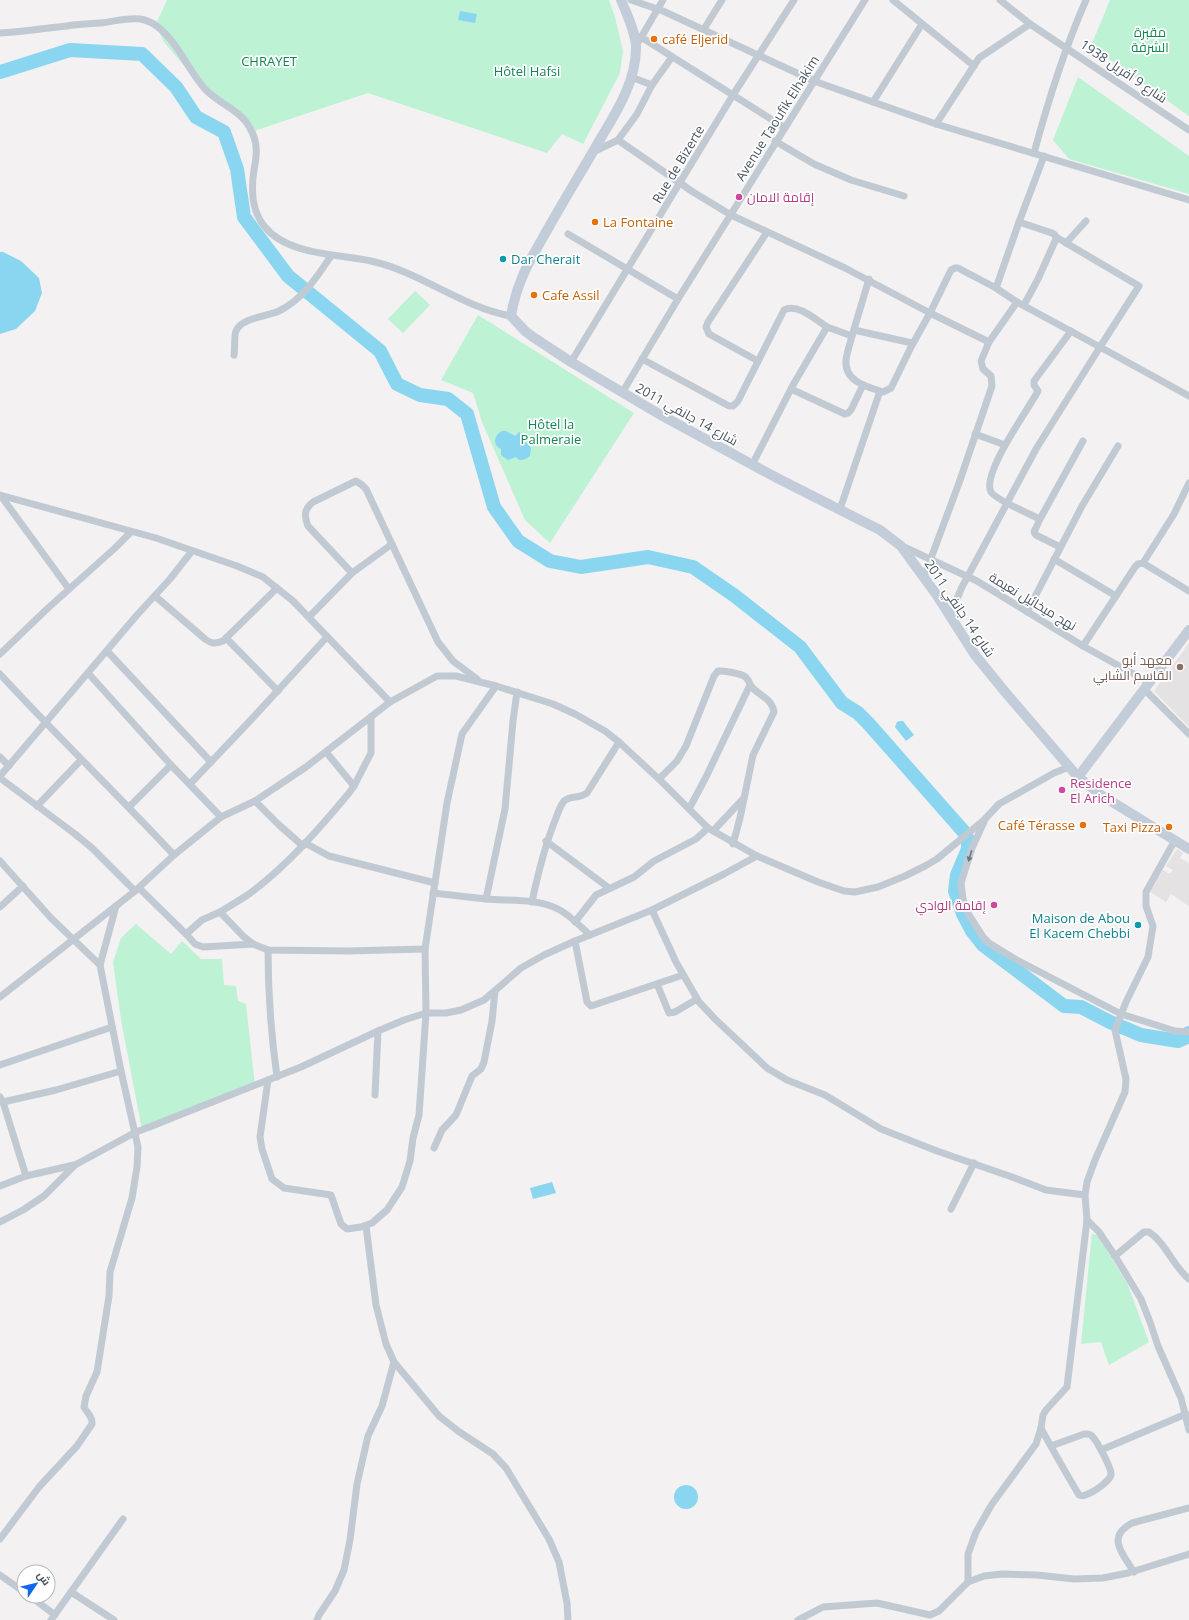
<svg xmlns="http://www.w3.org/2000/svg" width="1189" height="1620" viewBox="0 0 1189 1620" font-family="'Open Sans',Cairo,sans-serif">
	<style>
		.education { fill: #e4e2e3 }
		.green { fill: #bef2d5 }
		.water { fill: #8ad6f1 }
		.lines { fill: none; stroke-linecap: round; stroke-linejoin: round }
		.river { stroke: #8ad6f1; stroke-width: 14 }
		.street { stroke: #c1cad3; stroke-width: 7 }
		.secondary { stroke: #c3cdda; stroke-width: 10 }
		.oneway { fill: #6c7782 }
		.food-dot { fill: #e8710a; stroke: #fff; stroke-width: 1.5 }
		.hotel-dot { fill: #d1479c; stroke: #fff; stroke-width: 1.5 }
		.culture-dot { fill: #0f9aa8; stroke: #fff; stroke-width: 1.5 }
		.education-dot { fill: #8d6e63; stroke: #fff; stroke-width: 1.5 }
		.labels { text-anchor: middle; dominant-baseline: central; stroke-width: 3.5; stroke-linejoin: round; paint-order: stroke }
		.park-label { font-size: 13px; fill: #138652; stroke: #fff }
		.food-label { font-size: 13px; fill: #c56008; stroke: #fff; text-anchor: start }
		.street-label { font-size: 13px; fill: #485360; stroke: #fff }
		.hotel-label { font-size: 13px; fill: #b23c85; stroke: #fff; text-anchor: start }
		.culture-label { font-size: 13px; fill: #0d838f; stroke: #fff; text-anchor: start }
		.education-label { font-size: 13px; fill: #785e54; stroke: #fff; text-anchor: end }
	</style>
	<rect width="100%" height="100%" fill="#f3f1f1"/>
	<g class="education">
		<path d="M1189,643V727L1154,691Z"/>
		<path d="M1177,849L1183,853L1180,858L1189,863V906L1171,894L1166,902L1150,892L1163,870L1170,874L1173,870L1166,866Z"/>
	</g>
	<g class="green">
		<path d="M167,0H609L615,17L623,51L620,73L583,144L562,134L547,153L368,93L248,133L245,125L237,114L196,80L164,42L157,28L155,26Z"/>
		<path d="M1110,0H1189V116L1091,46Z"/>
		<path d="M1078,77L1189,156V194L1069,159L1053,140Z"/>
		<path d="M415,291L430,305L403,333L388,319Z"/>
		<path d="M478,315L634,413L550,543L525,520L482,422L473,393L441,380Z"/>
		<path d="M136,924L171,954L182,941L201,959H222L224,985L236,986L238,1001L246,1004L255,1086L150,1131L142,1130L121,1020L113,962L121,938Z"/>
		<path d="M1092,1233L1098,1236L1128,1285L1149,1342L1109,1365L1101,1342L1081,1344Z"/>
	</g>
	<g class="water">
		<path d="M460,11L477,14L475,23L458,20Z"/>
		<path d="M0,252H3L21,261L39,278L42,293L35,311L16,329L0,334Z"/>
		<path d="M502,431H506L515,436L519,432L524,436L521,440L527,443L531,448L530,456C526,459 520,463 516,457L508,460L501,455V449C492,445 494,435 502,431Z"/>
		<path d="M900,721H903L914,735L906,741L895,727L897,722Z"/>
		<path d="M552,1182L556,1193L533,1199L530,1188Z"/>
		<circle cx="686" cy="1497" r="12"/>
	</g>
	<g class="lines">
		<path class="river" d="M0,72L70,50L142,54L176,87L196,117L224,132L237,169L244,217L288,276L380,351L397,384L420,395L448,399L467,414L494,507L518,541L550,561L581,567L648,557L693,567L735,596L800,647L842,703L858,713L868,723L964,832L968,840V849L957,875L955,891L963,914L972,931L983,945L1064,1006L1081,1007L1110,1022L1141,1035L1178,1041L1187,1037L1189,1033"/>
		<g class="street">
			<path d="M631,0L663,11L814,81L873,102L936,124L1189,200"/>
			<path d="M893,0L974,66"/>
			<path d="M1000,0L1030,24L1189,130"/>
			<path d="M704,29L722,0"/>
			<path d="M0,33C22,32 45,28 67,26C78,24 89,24 100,23C113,22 127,17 140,19C147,20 153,23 158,27C179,44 188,70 205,89C222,107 245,110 254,137C258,148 256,158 254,170C251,189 252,212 265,227C287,255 339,254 371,261C421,272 461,307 511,316"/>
			<path d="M641,37L785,128"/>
			<path d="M639,41L663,0"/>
			<path d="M631,77L652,85L672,57"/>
			<path d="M873,102L922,24"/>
			<path d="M936,124L979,58L1030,24"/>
			<path d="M618,140L693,192L731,215L845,268L930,313L989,342L1017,302"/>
			<path d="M775,141L814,164L851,180L904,196"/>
			<path d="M593,152L618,140L637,114L652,85"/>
			<path d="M1034,153C1048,101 1064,50 1086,0"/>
			<path d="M1019,222L996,288L1017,302L1100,347L1139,286L1056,237"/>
			<path d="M568,234L678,299"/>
			<path d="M1066,243L1086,221"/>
			<path d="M1024,305L1038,279L1056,239L1055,235L1052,233L1019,222L1044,156"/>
			<path d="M827,327L852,336L869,279"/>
			<path d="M854,330L912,343"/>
			<path d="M1071,331L1034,381V385L1038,391C1028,410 981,474 991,492C996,500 1030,514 1040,519L1083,441"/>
			<path d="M852,336C850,344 847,352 846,360C844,382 868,387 883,392L891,388L894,382L911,347L930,313L951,270L955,268H958L996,288"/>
			<path d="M234,355C235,350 234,334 236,331C241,318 268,316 279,311C303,299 317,277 331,256"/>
			<path d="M642,359L729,406H733L738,401L784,310C798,303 816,320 827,327L793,385L752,465"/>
			<path d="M758,361L709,334L706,327L708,322L767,232"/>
			<path d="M571,362L733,95L794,0"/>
			<path d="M791,389L845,414L848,413L851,410L863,385"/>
			<path d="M622,393L678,299L865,0"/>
			<path d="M975,434L1005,445"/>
			<path d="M0,495L156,538L237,566L263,577L293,601L390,702"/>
			<path d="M1,496L69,589"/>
			<path d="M840,509L880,391"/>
			<path d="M1040,519L1034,532L1036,535L1060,547"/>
			<path d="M902,546L977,581L1083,646L1150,683"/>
			<path d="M1054,559L1116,596"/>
			<path d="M1143,563L1189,591"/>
			<path d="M352,573L308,526C304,516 304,509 313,502L356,481L362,485L366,489L438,642L453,661L477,679"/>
			<path d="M924,577L959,483L992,386L991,376L983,369L981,361L989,342"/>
			<path d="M155,596L205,639C212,644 215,644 223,641L277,588"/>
			<path d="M1027,612L1082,506L1118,446"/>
			<path d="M950,615L962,587L1036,449L1100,347L1189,396"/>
			<path d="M309,617L352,573L392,544"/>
			<path d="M226,638L278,691"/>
			<path d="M1083,646L1135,567L1138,564L1143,563L1174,514L1189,483"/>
			<path d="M107,651L211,762"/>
			<path d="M0,654L48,608L115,548L131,532"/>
			<path d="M88,673L171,765L221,817"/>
			<path d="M0,674C57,736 117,794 174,855"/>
			<path d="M1145,690L1189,734"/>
			<path d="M326,752L354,786L371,753V717"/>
			<path d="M0,757L9,766"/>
			<path d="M0,776L137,615L170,579L192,551"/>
			<path d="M0,778L75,834L92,848L135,891"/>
			<path d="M659,779L677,761L686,746L714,676L718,671H722C729,672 738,673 744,676C749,679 749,683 751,686C759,696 772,698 774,712L753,755L740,818L733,844"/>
			<path d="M190,784L248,723L327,637"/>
			<path d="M255,801L279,825L303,846"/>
			<path d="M37,806L81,760"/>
			<path d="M129,807L171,765"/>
			<path d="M689,809L706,777L750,685"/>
			<path d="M984,822L972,848L961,883L963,899L969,915L983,937L989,943L1015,959L1121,1014L1175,1031L1189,1032"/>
			<path d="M713,831L744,798"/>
			<path d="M546,841L609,888"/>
			<path d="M305,843L329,856L435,883"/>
			<path d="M0,861L51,918L100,965"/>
			<path d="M139,888L186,934L202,920L220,912L243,936L253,944L268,950L347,951L425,949"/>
			<path d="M433,893L486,899L505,809L513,721L517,692"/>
			<path d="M486,899C509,901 537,898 558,909C570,915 580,926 590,935"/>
			<path d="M532,902C538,873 545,845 556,818C558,812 560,806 564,801C571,795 579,799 587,793L619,742"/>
			<path d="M0,907L23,886"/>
			<path d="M652,910L676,962L699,1002L715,1019L767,1068L787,1080L825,1095L881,1129L937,1151L1012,1177L1046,1190L1085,1195"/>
			<path d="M220,912C230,906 240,900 249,894C287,866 319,829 349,793L354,786"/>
			<path d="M575,922L596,895L634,877L654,861L696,839L708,828"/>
			<path d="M186,934L195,944L203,947L253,944"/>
			<path d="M575,941L587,1002L591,1006L683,975"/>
			<path d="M268,950C268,993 271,1034 277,1077"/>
			<path d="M657,984L669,1013L675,1012L697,999"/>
			<path d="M0,997L135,891L174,855L221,817L255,801L306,767L390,702L437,676H456L496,686L553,704L575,714L605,731L619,742L661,781L708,828L757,856L818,882L844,891L855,892L878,887L905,876L925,866L937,859L984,820L999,804L1054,773L1069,767"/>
			<path d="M0,1065L112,1027"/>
			<path d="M268,1080L260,1137L262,1149L272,1179L284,1188L331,1195L341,1224L347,1229L361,1227L372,1223L387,1210L402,1187L410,1161L413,1138L419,1115L426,1013L425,949L447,803L462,734L496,686"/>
			<path d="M375,1095L378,1031"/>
			<path d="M0,1097L3,1102L56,1090L121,1071"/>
			<path d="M3,1102L26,1176"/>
			<path d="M434,1148L442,1130L456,1115L472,1076L481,1069L484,1062L492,1021L495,991"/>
			<path d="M0,1186L26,1176L74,1165"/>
			<path d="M951,1209L974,1163"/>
			<path d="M1087,1220L1099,1232L1115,1256L1141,1299L1150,1322L1158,1346L1181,1398L1189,1430"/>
			<path d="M0,1222L23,1210L44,1196L75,1165L134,1133L301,1067L378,1031L404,1020L426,1013H446L461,1010L484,1000L521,968L544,955L575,941L652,910L724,874L757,856"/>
			<path d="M366,1226L376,1305L386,1344L394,1362L439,1416L458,1431L493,1454L506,1468L549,1539L559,1562L567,1603L568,1620"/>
			<path d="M1115,1256L1144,1232H1149C1166,1243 1172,1265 1189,1279"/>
			<path d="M1041,1428C1053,1451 1066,1473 1079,1495C1086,1499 1109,1482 1111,1475C1112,1469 1097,1441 1092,1436C1090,1433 1087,1434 1084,1434L1051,1446"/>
			<path d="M1101,1450L1186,1414"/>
			<path d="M0,1539L39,1487L77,1446L92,1424C93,1417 87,1413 84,1407L86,1396L97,1372L109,1296L110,1272L132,1198L137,1167L138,1147L121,1071L100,965L116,906"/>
			<path d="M1134,1572C1122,1553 1106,1537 1132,1523L1189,1508"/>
			<path d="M0,1575L24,1592"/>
			<path d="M968,1582V1554L976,1532L992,1504L1036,1444L1041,1428L1043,1415L1046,1410L1067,1387L1087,1220L1085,1195L1087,1182L1095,1160L1125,1092L1126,1079L1115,1030L1126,1002L1148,957L1153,926L1146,906V892L1175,840"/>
			<path d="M71,1592L114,1620"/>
			<path d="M30,1596L55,1615"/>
			<path d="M51,1620L123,1519"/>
			<path d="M317,1620L319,1615L335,1591L344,1570L350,1540L357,1484L368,1436L382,1406L394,1362"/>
			<path d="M798,1620L823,1607L877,1603L930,1615L939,1611L968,1582L984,1576L1002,1574L1037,1575L1074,1579L1103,1578L1128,1573L1189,1554"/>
		</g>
		<g class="secondary">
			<path d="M621,0C627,14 635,31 636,46C637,78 618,110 602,136C585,166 567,195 550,225C532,257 517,279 511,316L525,331L533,337L571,362L659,414L777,478L880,530L901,546L936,594L975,655L1006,693L1078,777L1101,795L1189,849"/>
			<path d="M1078,777L1189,630"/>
		</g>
	</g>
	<defs><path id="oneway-solid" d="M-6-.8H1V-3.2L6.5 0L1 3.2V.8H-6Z"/></defs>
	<use class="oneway" href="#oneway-solid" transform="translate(970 856) rotate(107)"/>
	<g class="food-dot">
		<circle cx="654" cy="39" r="4"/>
		<circle cx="595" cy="222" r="4"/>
		<circle cx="534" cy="295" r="4"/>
		<circle cx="1083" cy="825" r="4"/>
		<circle cx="1169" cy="827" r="4"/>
	</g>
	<g class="hotel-dot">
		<circle cx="739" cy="197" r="4"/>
		<circle cx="1062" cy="790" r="4"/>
		<circle cx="994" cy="905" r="4"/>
	</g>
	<g class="culture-dot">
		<circle cx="503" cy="259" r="4"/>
		<circle cx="1138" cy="925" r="4"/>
	</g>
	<circle class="education-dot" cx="1180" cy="667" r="4"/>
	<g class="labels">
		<g class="park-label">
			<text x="1150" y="32">مقبرة<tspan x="1150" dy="15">الشرفة</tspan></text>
			<text x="269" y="61">CHRAYET</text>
			<text x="527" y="71">Hôtel Hafsi</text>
			<text x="551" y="424">Hôtel la<tspan x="551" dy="15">Palmeraie</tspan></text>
		</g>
		<g class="food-label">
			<text x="662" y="39">café Eljerid</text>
			<text x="603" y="222">La Fontaine</text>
			<text x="542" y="295">Cafe Assil</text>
			<text x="1075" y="825" text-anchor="end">Café Térasse</text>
			<text x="1161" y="827" text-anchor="end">Taxi Pizza</text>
		</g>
		<g class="street-label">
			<text transform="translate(1124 71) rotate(34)">شارع 9 أفريل 1938</text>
			<text transform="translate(777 118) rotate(-58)">Avenue Taoufik Elhakim</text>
			<text transform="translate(678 164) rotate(-59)">Rue de Bizerte</text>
			<text transform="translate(687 414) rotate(29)">شارع 14 جانفي 2011</text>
			<text transform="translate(1033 601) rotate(31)">نهج ميخائيل نعيمة</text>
			<text transform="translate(960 608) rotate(56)">شارع 14 جانفي 2011</text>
		</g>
		<g class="hotel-label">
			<text x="747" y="197">إقامة الامان</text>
			<text x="1070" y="783">Residence<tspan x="1070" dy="15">El Arich</tspan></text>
			<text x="986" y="905" text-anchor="end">إقامة الوادي</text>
		</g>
		<g class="culture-label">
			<text x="511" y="259">Dar Cherait</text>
			<text x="1130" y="918" text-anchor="end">Maison de Abou<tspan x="1130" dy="15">El Kacem Chebbi</tspan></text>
		</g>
		<g class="education-label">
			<text x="1172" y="660">معهد أبو<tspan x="1172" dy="15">القاسم الشابي</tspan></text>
		</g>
	</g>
	<g transform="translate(36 1584) rotate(55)"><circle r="19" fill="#ffffff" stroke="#b6babf"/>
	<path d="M0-3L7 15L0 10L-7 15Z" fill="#1166ee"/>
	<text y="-6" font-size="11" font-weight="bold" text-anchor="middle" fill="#485360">ش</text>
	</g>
</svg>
